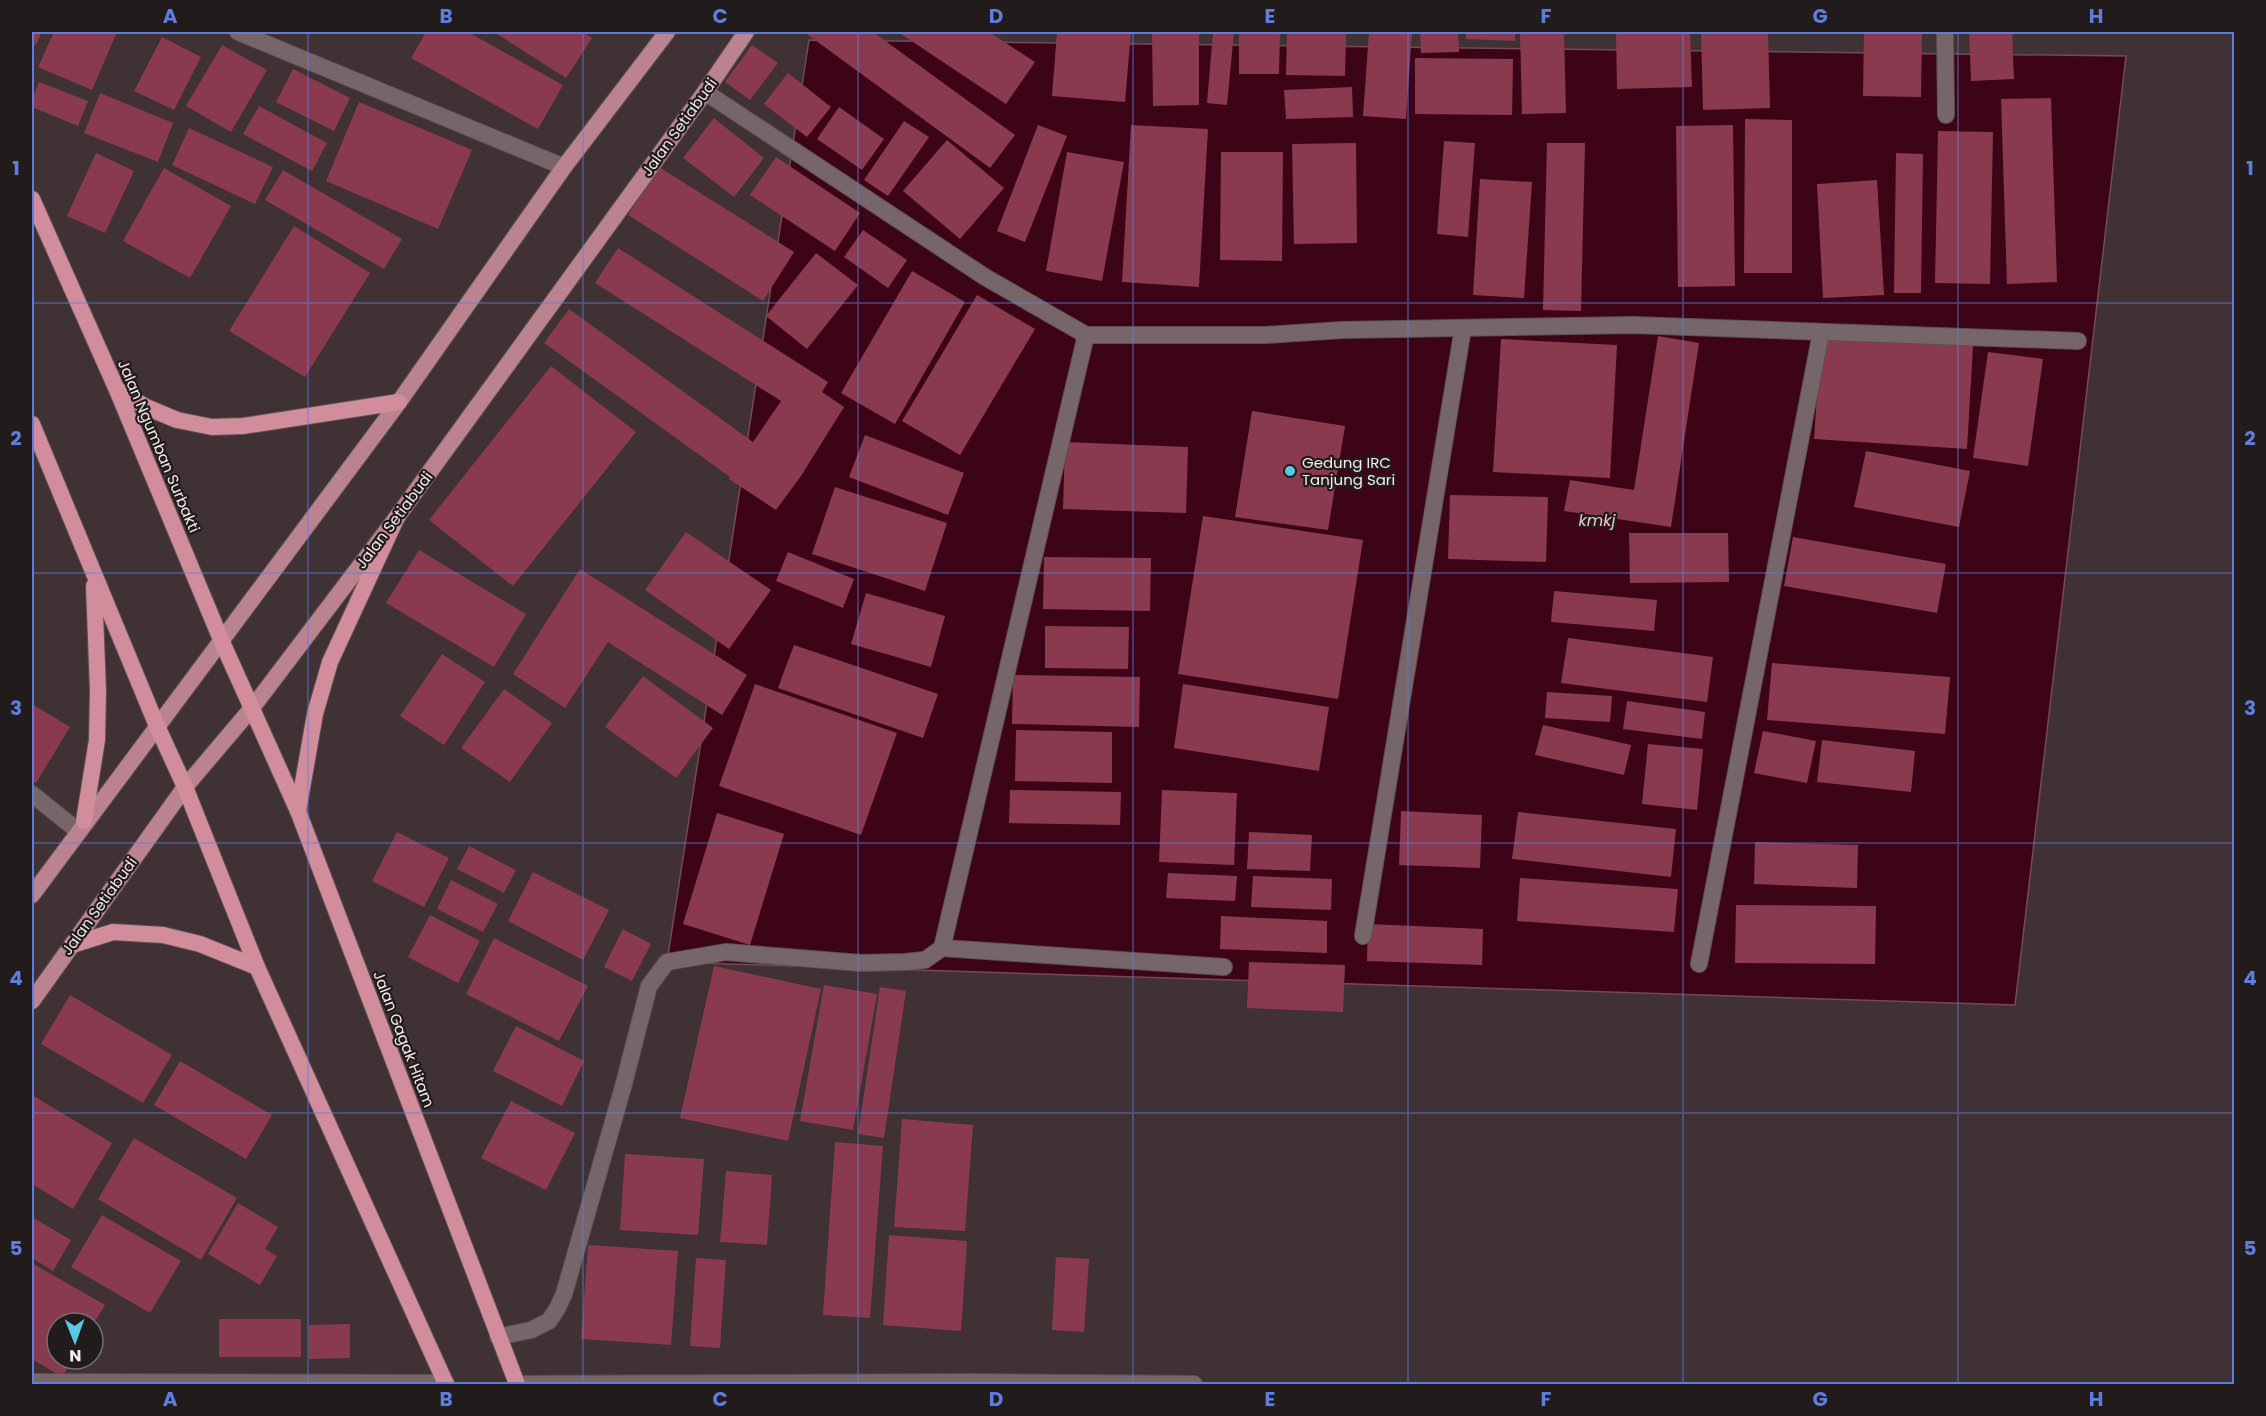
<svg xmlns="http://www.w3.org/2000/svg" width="2266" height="1416" viewBox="0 0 2266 1416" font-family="Poppins,sans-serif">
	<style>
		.water { fill: #3d0418; stroke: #744a58; stroke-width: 1.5 }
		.building { fill: #893a4f }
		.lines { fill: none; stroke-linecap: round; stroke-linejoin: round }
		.service-casing { stroke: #5c5053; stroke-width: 18 }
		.minor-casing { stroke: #5c5053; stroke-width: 18 }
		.primary-casing { stroke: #5c5053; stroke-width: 18 }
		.trunk-casing { stroke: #5c5053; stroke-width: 18 }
		.service { stroke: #766669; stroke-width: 16 }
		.minor { stroke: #766669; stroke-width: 16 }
		.primary { stroke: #ba838f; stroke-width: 16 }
		.trunk { stroke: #d18d9c; stroke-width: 16 }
		.grid { fill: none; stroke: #5e7ddf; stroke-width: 1.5; stroke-opacity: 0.55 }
		.poi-dot { fill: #58c9e3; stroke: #221b1c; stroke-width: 2 }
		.labels { text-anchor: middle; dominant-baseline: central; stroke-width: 4.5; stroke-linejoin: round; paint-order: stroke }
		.street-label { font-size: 15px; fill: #f6ecee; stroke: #221b1c }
		.poi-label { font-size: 15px; fill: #f6ecee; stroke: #221b1c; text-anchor: start }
		.water-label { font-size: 16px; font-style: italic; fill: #f2c3cb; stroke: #221b1c }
		.neatline { fill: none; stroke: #5e7ddf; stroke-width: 2 }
		.grid-label { font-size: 20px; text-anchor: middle; font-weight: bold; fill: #5e7ddf }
	</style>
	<rect width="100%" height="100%" fill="#403134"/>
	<path class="water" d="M809,40L2126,56L2015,1005L667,962Z"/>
	<g class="building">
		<path d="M32,32H42L36,45L32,43Z"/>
		<path d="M54,32H117L92,90L38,67Z"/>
		<path d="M426,32H468L563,85L538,129L411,58Z"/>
		<path d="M494,32H583L592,38L566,78Z"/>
		<path d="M804,32H873L1015,135L990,168Z"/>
		<path d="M898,32H989L1035,62L1006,104Z"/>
		<path d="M1057,32H1131L1125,102L1052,96Z"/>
		<path d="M1152,32H1199V105L1153,106Z"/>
		<path d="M1213,32H1234L1227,105L1207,103Z"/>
		<path d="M1239,32H1280L1279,74H1239Z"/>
		<path d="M1287,32H1346L1345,76L1286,75Z"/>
		<path d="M1369,32H1412L1406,119L1363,116Z"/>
		<path d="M1420,32H1458L1459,52L1421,53Z"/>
		<path d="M1466,32H1515V41L1466,39Z"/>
		<path d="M1520,32H1564L1566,113L1522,114Z"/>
		<path d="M1616,32H1690L1692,87L1617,89Z"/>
		<path d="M1701,32H1768L1770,108L1703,110Z"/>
		<path d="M1864,32H1922L1921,97L1863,96Z"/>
		<path d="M1969,32H2012L2014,79L1971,81Z"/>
		<path d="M162,37L201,57L174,110L134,91Z"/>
		<path d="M222,45L267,70L231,132L186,106Z"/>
		<path d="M752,45L778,63L750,100L725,82Z"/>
		<path d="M1415,58L1513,59L1512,115L1415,114Z"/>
		<path d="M293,69L350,98L334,131L276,102Z"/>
		<path d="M788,73L831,107L807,137L764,104Z"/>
		<path d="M39,82L88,101L78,126L32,107V100Z"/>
		<path d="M1352,87L1353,117L1286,119L1284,90Z"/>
		<path d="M100,93L173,123L158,162L84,133Z"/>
		<path d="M2051,98L2057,282L2007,284L2001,99Z"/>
		<path d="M359,102L472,150L438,229L326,181Z"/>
		<path d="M259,106L327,143L312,171L243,134Z"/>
		<path d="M839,107L884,139L862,170L817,139Z"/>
		<path d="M714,118L764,158L734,197L683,158Z"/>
		<path d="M1745,119L1792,120V273H1744Z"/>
		<path d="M904,121L929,137L888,196L864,180Z"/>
		<path d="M1038,125L1067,136L1025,242L997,231Z"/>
		<path d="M1131,125L1208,129L1199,287L1122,282Z"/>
		<path d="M1733,125L1735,286L1678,287L1676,126Z"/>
		<path d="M189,128L273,167L255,204L172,165Z"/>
		<path d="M1938,131L1993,132L1990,284L1935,283Z"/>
		<path d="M947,140L1004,188L960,239L903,191Z"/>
		<path d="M1444,141L1475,143L1468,237L1437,234Z"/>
		<path d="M1356,143L1357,243L1294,244L1292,144Z"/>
		<path d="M1547,143H1585L1581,311L1543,310Z"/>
		<path d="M1067,152L1124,162L1102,281L1046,271Z"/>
		<path d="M1221,152H1283L1282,261L1220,260Z"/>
		<path d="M96,153L134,171L105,233L67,216Z"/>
		<path d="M1896,153L1923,154L1921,293H1894Z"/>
		<path d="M776,157L860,213L835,251L750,195Z"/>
		<path d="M659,167L794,252L763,301L628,215Z"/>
		<path d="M164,168L231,206L190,278L123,241Z"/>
		<path d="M283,170L402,239L384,269L265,200Z"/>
		<path d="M1480,179L1532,182L1524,298L1473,295Z"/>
		<path d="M1877,180L1884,295L1823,298L1817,184Z"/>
		<path d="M294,226L370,273L305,377L229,331Z"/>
		<path d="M863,230L907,260L888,288L844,257Z"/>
		<path d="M618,248L828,382L822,392L844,407L801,476L776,510L729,479L730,477L544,343L569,309L753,442L781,401L595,283Z"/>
		<path d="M816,253L858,285L807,349L766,316Z"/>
		<path d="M912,271L965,302L895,424L841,393Z"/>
		<path d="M977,295L1035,329L960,455L902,421Z"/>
		<path d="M1658,336L1699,343L1671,527L1564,511L1570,480L1634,490Z"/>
		<path d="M1821,336L1973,346L1967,449L1814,439Z"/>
		<path d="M1501,339L1617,345L1610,478L1493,472Z"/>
		<path d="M1988,352L2043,359L2028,466L1973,458Z"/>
		<path d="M551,366L636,432L513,586L429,520Z"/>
		<path d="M1252,411L1345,426L1328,530L1235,517Z"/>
		<path d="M865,435L964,473L948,515L849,477Z"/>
		<path d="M1065,442L1188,447L1186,513L1063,509Z"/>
		<path d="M1866,451L1970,471L1959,527L1854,507Z"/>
		<path d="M835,487L947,523L925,591L812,554Z"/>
		<path d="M1450,495L1548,497L1546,562L1448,559Z"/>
		<path d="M1203,516L1363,540L1338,699L1178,674Z"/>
		<path d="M686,532L771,590L729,649L645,590Z"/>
		<path d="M1629,533H1728L1729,582L1630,583Z"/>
		<path d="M1793,537L1946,564L1937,613L1784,586Z"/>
		<path d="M419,550L526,614L494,667L386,603Z"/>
		<path d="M788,552L854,579L843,608L776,581Z"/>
		<path d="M1044,557L1151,558L1150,611L1043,609Z"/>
		<path d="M580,569L747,675L722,715L608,642L565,708L513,674Z"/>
		<path d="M1554,591L1657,600L1654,631L1551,622Z"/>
		<path d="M866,593L945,616L931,667L851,644Z"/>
		<path d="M1045,626L1129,627L1128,669L1045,668Z"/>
		<path d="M1568,638L1713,657L1707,702L1561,683Z"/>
		<path d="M794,645L938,694L923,738L778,688Z"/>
		<path d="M442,654L485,682L444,745L400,716Z"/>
		<path d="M1772,663L1950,677L1945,734L1767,720Z"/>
		<path d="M1013,675L1140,677L1139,727L1012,724Z"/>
		<path d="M643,676L713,728L676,778L605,727Z"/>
		<path d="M755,684L897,733L861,835L719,786Z"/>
		<path d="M1183,684L1329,707L1319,771L1174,748Z"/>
		<path d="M504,689L552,723L510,782L461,748Z"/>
		<path d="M1547,692L1612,696L1610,722L1545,718Z"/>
		<path d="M1627,701L1705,712L1702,739L1623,729Z"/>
		<path d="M32,704L70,727L36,783L32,781Z"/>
		<path d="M1543,725L1631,745L1624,775L1535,755Z"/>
		<path d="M1016,730L1112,732V783L1015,781Z"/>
		<path d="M1763,731L1816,741L1807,783L1754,773Z"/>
		<path d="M1822,740L1915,751L1911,792L1817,782Z"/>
		<path d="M1648,744L1703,749L1697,810L1642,804Z"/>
		<path d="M1010,790L1121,792L1120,825L1009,823Z"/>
		<path d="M1162,790L1237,793L1234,865L1159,862Z"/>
		<path d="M1401,811L1482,815L1480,868L1399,865Z"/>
		<path d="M1518,812L1676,829L1671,877L1512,859Z"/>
		<path d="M717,813L784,834L750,945L683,924Z"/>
		<path d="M397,832L449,858L424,907L372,881Z"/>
		<path d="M1249,832L1312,835L1310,871L1247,869Z"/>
		<path d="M1755,842L1858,845L1857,888L1754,884Z"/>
		<path d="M469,846L516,870L504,893L457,869Z"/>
		<path d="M533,872L609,910L583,960L508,921Z"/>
		<path d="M1168,873L1237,876L1235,901L1166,898Z"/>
		<path d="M1253,876L1332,879L1331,910L1251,907Z"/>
		<path d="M1520,878L1678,889L1674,932L1517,921Z"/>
		<path d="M451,880L498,904L483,932L437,909Z"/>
		<path d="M1736,905L1876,906L1875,964L1735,963Z"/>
		<path d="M430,915L480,941L458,983L408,957Z"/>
		<path d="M1221,916L1327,921V953L1220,949Z"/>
		<path d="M1368,924L1483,929L1482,965L1367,961Z"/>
		<path d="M623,929L651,944L632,981L604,967Z"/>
		<path d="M494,938L588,986L559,1041L466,994Z"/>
		<path d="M1249,962L1345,965L1343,1012L1247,1008Z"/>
		<path d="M714,966L821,989L788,1141L680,1118Z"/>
		<path d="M824,985L877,994L853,1130L800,1121Z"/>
		<path d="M880,987L906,991L884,1138L858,1134Z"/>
		<path d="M70,995L172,1055L143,1103L41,1044Z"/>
		<path d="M516,1026L584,1061L562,1106L493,1071Z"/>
		<path d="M180,1061L272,1115L246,1159L154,1105Z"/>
		<path d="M32,1095L112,1143L73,1209L32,1184Z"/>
		<path d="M511,1101L575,1133L546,1190L481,1158Z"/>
		<path d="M902,1119L973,1125L965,1231L894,1227Z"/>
		<path d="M134,1138L237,1198L201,1260L98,1199Z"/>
		<path d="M835,1142L883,1146L870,1318L823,1315Z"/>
		<path d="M625,1154L704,1159L698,1235L620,1230Z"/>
		<path d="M726,1171L772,1175L767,1245L720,1242Z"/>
		<path d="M238,1203L278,1227L265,1249L277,1256L260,1285L208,1254Z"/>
		<path d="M102,1215L181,1261L150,1313L71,1267Z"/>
		<path d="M32,1217L71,1240L53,1271L32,1258Z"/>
		<path d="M889,1235L967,1241L961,1331L883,1325Z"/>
		<path d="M588,1245L678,1251L671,1345L581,1339Z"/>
		<path d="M1056,1257L1089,1259L1084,1332L1052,1330Z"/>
		<path d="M696,1258L726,1260L720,1348L690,1346Z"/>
		<path d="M32,1263L105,1305L94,1323H57V1359H73L62,1377L32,1359Z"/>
		<rect x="219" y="1319" width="82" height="38"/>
		<path d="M350,1324V1358L309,1359V1325Z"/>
	</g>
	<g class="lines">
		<defs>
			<g id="service">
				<path d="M1945,32L1946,115"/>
				<path d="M942,948L1224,967"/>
			</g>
			<g id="minor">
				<path d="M238,32L564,167"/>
				<path d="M705,92L985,277L1086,335H1265L1342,330L1633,325L2078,341"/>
				<path d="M32,794L78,831"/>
				<path d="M1363,936L1463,328"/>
				<path d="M1699,964L1821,333"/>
				<path d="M498,1337L531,1330L549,1321L557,1309L564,1294L623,1087L649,986L667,962L726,952L861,963L905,962L925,960L942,948L1086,335"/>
				<path d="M32,1382L446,1383"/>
				<path d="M517,1384L969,1382L1194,1384"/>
			</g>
			<g id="primary">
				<path d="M32,895L399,402L564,167L667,32"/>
				<path d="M32,1001L185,787L252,708L397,517L705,92L746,32"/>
			</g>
			<g id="trunk">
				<path d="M32,199L117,390L222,642L298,811L517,1384"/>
				<path d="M117,390L146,407L177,420L212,427L243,426L399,402"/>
				<path d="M32,424L157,726L185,787L257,967L446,1384"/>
				<path d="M298,811L315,714L330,662L397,517"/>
				<path d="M84,821L97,740L98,691L94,586"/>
				<path d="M72,945L113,932L163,935L200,944L257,967"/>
			</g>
		</defs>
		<use href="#service" class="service-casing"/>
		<use href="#minor" class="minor-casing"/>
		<use href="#primary" class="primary-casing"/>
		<use href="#trunk" class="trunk-casing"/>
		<use href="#service" class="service"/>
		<use href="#minor" class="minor"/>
		<use href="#primary" class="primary"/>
		<use href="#trunk" class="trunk"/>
	</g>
	<path class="grid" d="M308,32V1384M583,32V1384M858,32V1384M1133,32V1384M1408,32V1384M1683,32V1384M1958,32V1384M32,303H2234M32,573H2234M32,843H2234M32,1113H2234"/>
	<circle class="poi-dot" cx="1290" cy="471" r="6"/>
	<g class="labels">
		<g class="street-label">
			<text transform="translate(679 127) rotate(-54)">Jalan Setiabudi</text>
			<text transform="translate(159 446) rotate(67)">Jalan Ngumban Surbakti</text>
			<text transform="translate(394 520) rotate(-53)">Jalan Setiabudi</text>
			<text transform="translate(99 906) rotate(-54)">Jalan Setiabudi</text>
			<text transform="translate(404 1039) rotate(69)">Jalan Gagak Hitam</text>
		</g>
		<g class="poi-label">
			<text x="1302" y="462">Gedung IRC<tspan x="1302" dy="17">Tanjung Sari</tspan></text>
		</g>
		<g class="water-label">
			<text x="1597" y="520">kmkj</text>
		</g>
	</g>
	<rect width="2266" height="1416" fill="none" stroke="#221b1c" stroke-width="66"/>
	<g transform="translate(75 1341) rotate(179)"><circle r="28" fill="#221b1c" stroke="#776f70" stroke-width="1.5"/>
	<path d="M0-4.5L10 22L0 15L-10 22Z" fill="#58c9e3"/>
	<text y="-9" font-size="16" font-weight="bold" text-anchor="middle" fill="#f6ecee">N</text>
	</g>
	<rect x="33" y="33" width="2200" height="1350" class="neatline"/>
	<g class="grid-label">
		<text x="170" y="23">A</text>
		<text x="446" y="23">B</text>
		<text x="720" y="23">C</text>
		<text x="996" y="23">D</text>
		<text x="1270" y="23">E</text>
		<text x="1546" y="23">F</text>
		<text x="1820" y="23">G</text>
		<text x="2096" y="23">H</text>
		<text x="16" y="175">1</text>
		<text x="2250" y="175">1</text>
		<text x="16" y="445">2</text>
		<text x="2250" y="445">2</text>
		<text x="16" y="715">3</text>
		<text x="2250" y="715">3</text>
		<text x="16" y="985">4</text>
		<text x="2250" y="985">4</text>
		<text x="16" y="1255">5</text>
		<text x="2250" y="1255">5</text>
		<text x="170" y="1406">A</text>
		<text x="446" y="1406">B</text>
		<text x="720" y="1406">C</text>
		<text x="996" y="1406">D</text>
		<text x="1270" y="1406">E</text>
		<text x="1546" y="1406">F</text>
		<text x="1820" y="1406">G</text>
		<text x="2096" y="1406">H</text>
	</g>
</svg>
